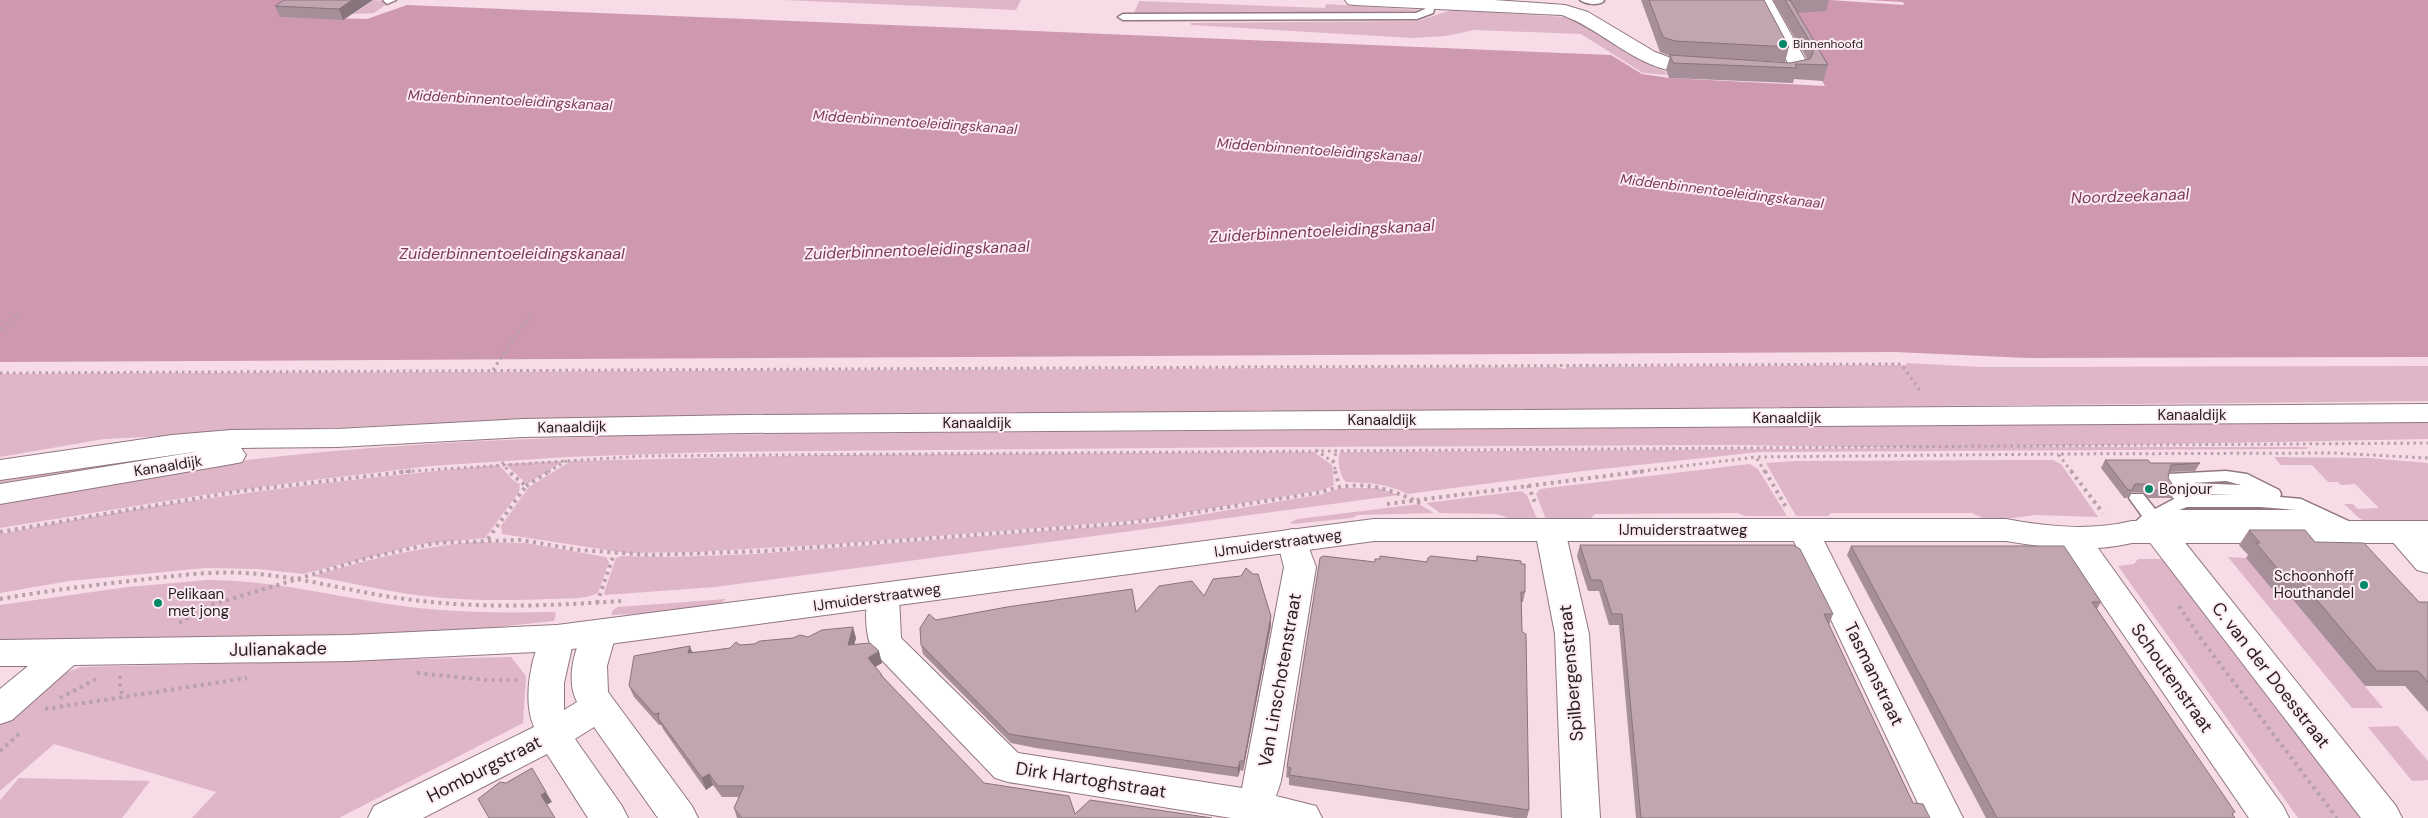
<svg xmlns="http://www.w3.org/2000/svg" width="2428" height="818" viewBox="0 0 2428 818" font-family="'DM Sans',sans-serif">
	<style>
		.green { fill: #dfb6c7 }
		.water { fill: #ce98af }
		.lines { fill: none; stroke-linecap: round; stroke-linejoin: round }
		.service-casing { stroke: #907782; stroke-width: 3 }
		.minor-casing { stroke: #907782; stroke-width: 2 }
		.tertiary-casing { stroke: #907782; stroke-width: 2 }
		.secondary-casing { stroke: #907782; stroke-width: 2 }
		.path-far1 { stroke: #b7a0a9; stroke-width: 3; stroke-dasharray: 2.5 4; stroke-linecap: butt }
		.path { stroke: #b7a0a9; stroke-width: 4; stroke-dasharray: 3 4.5; stroke-linecap: butt }
		.service { fill: #fff; fill-rule: evenodd }
		.minor { fill: #fff; fill-rule: evenodd }
		.tertiary { fill: #fff; fill-rule: evenodd }
		.secondary { fill: #fff; fill-rule: evenodd }
		.wall { fill: #a68f98 }
		.shaded-wall { fill: #87747c }
		.building { fill: #c1a6b1; stroke: #87747c }
		.poi-dot { fill: #03876b; stroke: #fdecf3; stroke-width: 2 }
		.labels { text-anchor: middle; dominant-baseline: central; stroke-width: 4; stroke-linejoin: round; paint-order: stroke }
		.far-poi-label { font-size: 12px; fill: #271d21; stroke: #fdecf3; text-anchor: start }
		.far-water-label { font-size: 14px; font-style: italic; fill: #7b3859; stroke: #fdecf3 }
		.street-label { font-size: 15px; fill: #271d21; stroke: #fdecf3 }
		.poi-label { font-size: 15px; fill: #271d21; stroke: #fdecf3; text-anchor: start }
		.water-label { font-size: 16px; font-style: italic; fill: #7b3859; stroke: #fdecf3 }
		.near-street-label { font-size: 18px; fill: #271d21; stroke: #fdecf3 }
	</style>
	<rect width="100%" height="100%" fill="#f7dbe6"/>
	<g class="green">
		<path d="M374,0L390,2L374,13L353,14Z"/>
		<path d="M784,0H1021L1016,10Z"/>
		<path d="M1139,1L1325,8L1326,4L1422,10L1420,13L1133,16Z"/>
		<path d="M1451,10L1565,17L1584,24L1654,67L1665,71L1667,75L1643,73L1581,34L1474,30L1446,36L1413,38L1191,25V23L1418,21Z"/>
		<path d="M1906,363L1981,367L2428,366V401L501,420L104,439L0,457V374L1556,367L1565,369L1566,367L1907,365Z"/>
		<path d="M2428,422V439L2002,447H2309L2306,449L1759,452L1583,471L1407,494C1388,483 1367,483 1346,482C1339,474 1337,462 1340,452L1925,448L1732,445L1279,447L716,452L567,457L431,466L305,481L203,495L0,528V500C68,488 137,474 206,465C352,446 500,439 648,435Z"/>
		<path d="M1314,452L1332,465L1334,485L1323,490L1140,520L835,544L696,552L627,553L502,534L501,526L529,487L571,461L826,455Z"/>
		<path d="M184,453V454L0,488V476Z"/>
		<path d="M2274,457L2370,458L2428,463V522L2370,523L2359,518L2344,504H2353L2358,509L2379,508L2355,484L2341,485L2338,482H2328L2312,465H2281Z"/>
		<path d="M2053,460L2061,464L2098,517L2035,515L1989,521L1972,513H1831L1828,516H1796L1766,463L1795,461Z"/>
		<path d="M564,461L527,484L505,464Z"/>
		<path d="M1750,464L1758,469L1787,516H1745L1738,513L1595,514L1590,519H1557L1547,522L1536,494L1540,489Z"/>
		<path d="M499,465L513,480L520,484L519,492L485,538L421,544L303,574L258,569L206,568L69,581L0,593V534C165,501 332,480 499,465Z"/>
		<path d="M1339,488H1378L1399,495L715,587L605,595L604,593L616,558L621,556L669,557L756,554L1158,522L1324,494Z"/>
		<path d="M1521,491L1527,495L1537,519L1508,518L1497,514L1440,513L1426,503Z"/>
		<path d="M1419,504L1434,513L1358,515L1352,518L1292,524L1291,522L1298,519Z"/>
		<path d="M474,542L526,543L606,557L609,562L598,593C585,600 565,598 550,599C501,601 450,601 402,593C372,588 342,581 312,576C366,560 418,547 474,542Z"/>
		<path d="M2228,557L2246,558L2271,587L2283,588L2383,708H2352Z"/>
		<path d="M2138,559H2161L2172,571L2361,818H2298L2118,566L2134,564Z"/>
		<path d="M207,580C271,580 332,596 395,605C447,613 502,613 554,612L556,614L554,621L459,631L392,635L0,646V605L128,587Z"/>
		<path d="M726,599L713,610L611,615L613,610L618,607Z"/>
		<path d="M511,657L526,676L523,723L339,818H192L216,792L54,744L0,791V724L56,676L81,667Z"/>
		<path d="M2398,726L2428,761V780L2412,781L2368,727Z"/>
		<path d="M19,778L150,781L122,818H0V800Z"/>
	</g>
	<path class="water" d="M0,0H306L281,17L367,19L407,5L1611,55L1642,74L1669,78L1825,86L1786,13L1829,0L1904,5L1903,2L1868,0H2428V357L2028,358L1895,352L0,362Z"/>
	<g class="lines">
		<defs>
			<g id="service">
				<path d="M383,0H396L387,4Z"/>
				<path d="M1431,0L1436,3L1433,13L1417,19L1123,20L1118,17L1123,14L1416,13L1425,9L1426,3Z"/>
				<path d="M1580,0H1603L1604,1C1599,6 1585,4 1580,0Z"/>
				<path d="M2226,471L2247,474L2279,490L2281,494L2280,497L2301,499L2357,525L2359,529L2357,533L2351,535L2322,522L2214,521L2156,523L2138,536L2132,538L2126,536L2124,532L2142,516L2129,498L2131,494H2143L2155,509L2174,499L2165,486L2168,474ZM2226,481L2241,485L2192,483ZM2191,494H2192L2236,495H2192ZM2187,507H2260L2296,510H2179Z"/>
			</g>
			<g id="minor">
				<path d="M1550,519L1561,522L1565,530L1589,634L1600,818H1562L1555,634L1535,530L1539,522Z"/>
				<path d="M1804,520L1815,523L1819,531L1963,818H1925L1789,531L1793,523Z"/>
				<path d="M2159,521L2170,524L2396,806L2402,818H2361L2148,540L2144,532L2148,524Z"/>
				<path d="M2399,521L2410,524L2428,543V573L2417,570L2384,532L2388,524Z"/>
				<path d="M2074,527L2085,530L2283,806L2289,818H2249L2063,546L2059,538L2063,530Z"/>
				<path d="M1292,529L1303,532L1316,567L1281,781L1276,796L1316,806L1322,818H1231L1008,782L995,778L873,651C865,636 863,604 872,589L883,585L894,589L899,597L901,638L1018,753L1242,788L1284,567L1277,540L1281,532Z"/>
				<path d="M599,621L611,625L616,634L607,666L608,692L692,806L698,818H658L594,727L575,739L622,806L628,818H588L547,754L423,818H368L374,806L534,727C522,699 531,655 545,629L557,625L569,629L574,638L564,683V710L577,702C565,678 575,647 587,625Z"/>
			</g>
			<g id="tertiary">
				<path d="M1345,0H1494L1565,5L1588,12L1655,52L1671,58L1713,62L1715,66L1713,70L1706,72C1692,71 1677,72 1664,69C1626,58 1598,28 1562,15L1354,5L1348,4Z"/>
				<path d="M1754,0H1772L1806,61L1807,68L1805,72L1769,75L1762,73L1760,69L1762,65L1788,63Z"/>
				<path d="M1374,519H2006C2048,527 2090,531 2132,521H2428V543H2132C2090,553 2048,548 2006,541H1374L557,651L350,661L74,665L12,720L0,724V689L28,666H0V640L350,635L557,625Z"/>
			</g>
			<path id="secondary" d="M2428,404V422L744,433L523,437L337,447L241,448L246,455L242,462L232,464L0,504V484L201,451L0,480V460L172,435L231,430L337,429L523,419L744,415Z"/>
		</defs>
		<use href="#service" class="service-casing"/>
		<use href="#minor" class="minor-casing"/>
		<use href="#tertiary" class="tertiary-casing"/>
		<use href="#secondary" class="secondary-casing"/>
		<g class="path-far1">
			<path d="M0,329L17,315"/>
			<path d="M493,370L532,312"/>
			<path d="M0,373L1901,364L1922,393"/>
			<path d="M1316,450L1333,462L1336,472"/>
			<path d="M502,462L509,472"/>
			<path d="M1333,462L1337,450"/>
			<path d="M399,472L643,456L2428,443"/>
			<path d="M548,472L568,460"/>
			<path d="M1635,472L1756,457"/>
			<path d="M1765,472L1756,457L2058,454"/>
			<path d="M2072,472L2058,454L2333,453L2428,458"/>
		</g>
		<g class="path">
			<path d="M1335,471L1339,485"/>
			<path d="M1765,471L1786,507"/>
			<path d="M2071,471L2103,513"/>
			<path d="M1528,485L1536,505"/>
			<path d="M526,486L550,471"/>
			<path d="M1387,504L1645,471"/>
			<path d="M0,532L240,491L412,471"/>
			<path d="M488,539L526,486L508,471"/>
			<path d="M0,599C46,591 92,585 139,580C174,576 209,571 245,573C299,576 352,592 405,599C477,609 549,606 621,601"/>
			<path d="M597,603L614,554"/>
			<path d="M2179,606L2201,639L2337,818"/>
			<path d="M179,623L211,605L367,558L435,543L521,540L579,550L652,555L765,551L1128,523L1322,492C1360,478 1389,488 1424,505"/>
			<path d="M417,673L488,680H518"/>
			<path d="M120,676V689L124,698"/>
			<path d="M60,698L96,679"/>
			<path d="M45,709L247,678"/>
			<path d="M0,751L20,733"/>
		</g>
		<use href="#service" class="service"/>
		<use href="#minor" class="minor"/>
		<use href="#tertiary" class="tertiary"/>
		<use href="#secondary" class="secondary"/>
	</g>
	<g class="wall">
		<path d="M373,0L343,20L280,17L275,6Z"/>
		<path d="M1641,0H1764L1789,47L1785,62L1747,60L1790,63L1807,59L1773,0H1829L1826,11L1797,13L1828,65L1823,81L1794,79L1793,83L1669,78L1666,70L1670,56L1660,52Z"/>
		<path d="M2105,460L2150,463H2200L2195,471L2169,472L2168,478L2176,490L2171,498H2148L2143,492H2131L2127,498H2124L2101,468Z"/>
		<path d="M2249,530L2315,542L2419,602H2428V712L2405,686H2365L2283,588H2271L2246,558L2248,555L2239,545Z"/>
		<path d="M1580,545L1833,614L1829,625L1859,689L1913,803L1930,818H1636L1619,625H1609L1599,591H1588L1577,556Z"/>
		<path d="M1851,546L2101,602L2097,609L2235,818H1986L1847,555Z"/>
		<path d="M1477,556L1525,592L1523,602H1521L1529,810L1527,818H1514L1289,785V778L1286,777L1287,767L1375,562L1476,561Z"/>
		<path d="M1204,596L1271,625L1243,771L1240,770L1238,777L1036,748L1011,743L923,654L921,645L936,620L1136,612Z"/>
		<path d="M856,638L854,644L882,663L875,667L882,675L883,678L984,783L1075,814L1212,818H737L734,808L739,797H722L713,785L706,790L663,729L661,725H659L634,697L629,686L692,653L730,648L740,645Z"/>
	</g>
	<g class="shaded-wall">
		<path d="M352,0H373L343,20L339,9Z"/>
		<path d="M1271,616V625L1243,771L1244,761Z"/>
		<path d="M853,627L856,638L851,656L848,645Z"/>
		<path d="M690,646L694,657L688,653Z"/>
		<path d="M879,651L882,663L871,669L868,658Z"/>
		<path d="M1240,761V770L1238,777V768Z"/>
		<path d="M709,774L713,785L706,790L702,778Z"/>
		<path d="M546,792L552,802L546,805L541,795Z"/>
	</g>
	<g class="building">
		<path d="M284,0H352L339,9L275,6Z"/>
		<path d="M1649,0H1764L1789,47L1675,41L1663,37Z"/>
		<path d="M1785,0H1790L1828,65L1795,64L1797,68L1673,63L1670,55L1790,63L1810,59L1813,53L1812,45Z"/>
		<path d="M2105,460H2148L2150,463H2200L2171,465L2168,478L2176,490H2153L2148,484H2135L2132,490H2128Z"/>
		<path d="M2249,530H2305L2315,542L2364,543L2419,602H2428V682L2418,671H2377L2294,573H2281L2256,543H2260Z"/>
		<path d="M1580,545H1793L1800,549L1833,614H1824L1859,689L1913,803L1923,804L1930,818H1641L1622,614H1612L1601,580H1591Z"/>
		<path d="M1851,546H2064L2101,602H2092L2235,812L2232,814L2235,818H1997Z"/>
		<path d="M1323,556L1375,562V559H1380V556L1427,562L1428,558L1431,556L1477,561V556L1521,561V564H1525V592H1521L1522,632L1526,634L1529,810L1289,775L1291,768L1287,767L1320,558Z"/>
		<path d="M1246,568L1253,574H1258L1271,616L1244,761H1240L1238,768L1034,738L1009,734L921,645L920,628L929,614L936,620L1007,607L1132,589L1136,612L1159,586L1192,581L1204,596L1213,579L1241,576Z"/>
		<path d="M853,627L848,645L870,643L879,651L868,658L882,675H881L984,783L1069,796L1075,814L1090,800L1212,818H742L734,808L744,786H718L709,774L702,778L658,718L659,713L654,714L629,686L634,656L690,646L688,653L716,650L730,648L736,642L740,645L754,644L760,641L793,638L800,635L808,637L822,630Z"/>
		<path d="M532,768L546,792L541,795L555,818H489L478,799L500,782L506,783Z"/>
	</g>
	<g class="poi-dot">
		<circle cx="1783" cy="44" r="5"/>
		<circle cx="2149" cy="489" r="5"/>
		<circle cx="2364" cy="585" r="5"/>
		<circle cx="158" cy="603" r="5"/>
	</g>
	<g class="labels">
		<g class="far-poi-label">
			<text x="1793" y="44">Binnenhoofd</text>
		</g>
		<g class="far-water-label">
			<text transform="translate(510 100) rotate(3)">Middenbinnentoeleidingskanaal</text>
			<text transform="translate(915 122) rotate(4)">Middenbinnentoeleidingskanaal</text>
			<text transform="translate(1319 150) rotate(4)">Middenbinnentoeleidingskanaal</text>
			<text transform="translate(1722 191) rotate(7)">Middenbinnentoeleidingskanaal</text>
		</g>
		<g class="street-label">
			<text x="2192" y="415">Kanaaldijk</text>
			<text x="1787" y="418">Kanaaldijk</text>
			<text x="1382" y="420">Kanaaldijk</text>
			<text x="977" y="423">Kanaaldijk</text>
			<text transform="translate(572 427) rotate(-1)">Kanaaldijk</text>
			<text transform="translate(168 466) rotate(-9)">Kanaaldijk</text>
			<text x="1683" y="530">IJmuiderstraatweg</text>
			<text transform="translate(1278 543) rotate(-8)">IJmuiderstraatweg</text>
			<text transform="translate(877 597) rotate(-8)">IJmuiderstraatweg</text>
		</g>
		<g class="poi-label">
			<text x="2159" y="489">Bonjour</text>
			<text x="2354" y="576" text-anchor="end">Schoonhoff<tspan x="2354" dy="17">Houthandel</tspan></text>
			<text x="168" y="594">Pelikaan<tspan x="168" dy="17">met jong</tspan></text>
		</g>
		<g class="water-label">
			<text transform="translate(2130 196) rotate(-2)">Noordzeekanaal</text>
			<text transform="translate(1322 231) rotate(-3)">Zuiderbinnentoeleidingskanaal</text>
			<text transform="translate(917 250) rotate(-2)">Zuiderbinnentoeleidingskanaal</text>
			<text x="512" y="253">Zuiderbinnentoeleidingskanaal</text>
		</g>
		<g class="near-street-label">
			<text transform="translate(278 649) rotate(-1)">Julianakade</text>
			<text transform="translate(1571 673) rotate(-95)">Spilbergenstraat</text>
			<text transform="translate(1874 674) rotate(64)">Tasmanstraat</text>
			<text transform="translate(2271 675) rotate(52)">C. van der Doesstraat</text>
			<text transform="translate(2172 678) rotate(55)">Schoutenstraat</text>
			<text transform="translate(1280 680) rotate(-80)">Van Linschotenstraat</text>
			<text transform="translate(484 769) rotate(-27)">Homburgstraat</text>
			<text transform="translate(1091 780) rotate(9)">Dirk Hartoghstraat</text>
		</g>
	</g>
</svg>
